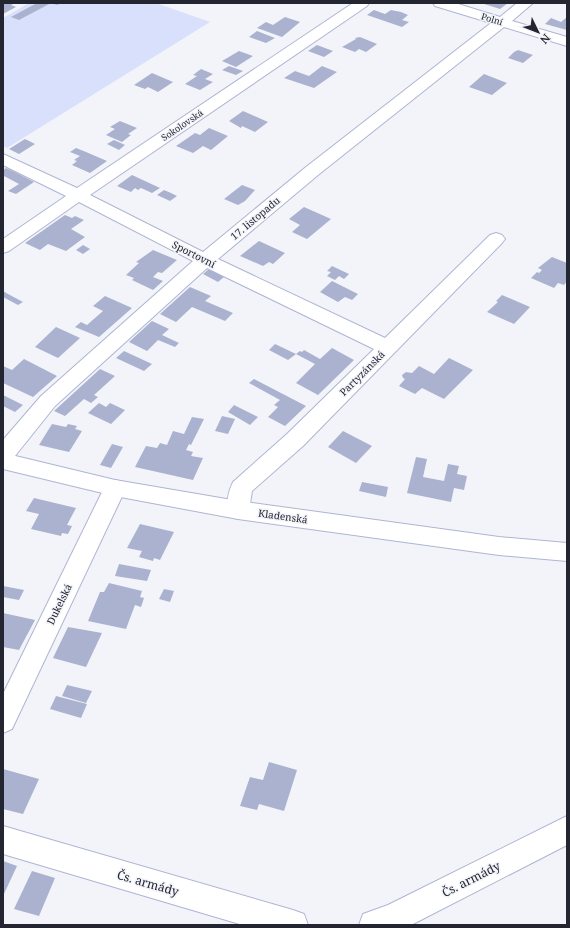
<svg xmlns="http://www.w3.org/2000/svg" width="570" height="928" viewBox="0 0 570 928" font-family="'Noto Serif',serif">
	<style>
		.green { fill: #d9e0fc }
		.building { fill: #abb2cf }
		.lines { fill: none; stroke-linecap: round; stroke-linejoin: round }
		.minor-casing { stroke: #aeb5d3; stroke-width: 2 }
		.tertiary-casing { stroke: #aeb5d3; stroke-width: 2 }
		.minor { fill: #fff; fill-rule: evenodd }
		.tertiary { fill: #fff; fill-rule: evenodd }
		.labels { text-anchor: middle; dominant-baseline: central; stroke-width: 3; stroke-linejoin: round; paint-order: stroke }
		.far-street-label { font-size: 9px; fill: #232530; stroke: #f2f4fa }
		.street-label { font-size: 10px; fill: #232530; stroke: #f2f4fa }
		.near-street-label { font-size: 12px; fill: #232530; stroke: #f2f4fa }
	</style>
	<rect width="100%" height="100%" fill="#f2f4fa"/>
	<path class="green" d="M29,3H156L210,22L7,148L3,146V18Z"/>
	<g class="building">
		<path d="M3,3H15L11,5L16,7L3,14Z"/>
		<path d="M37,3H61L57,5L51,3L19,20L11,17Z"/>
		<path d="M481,3H508L500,9Z"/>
		<path d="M374,10L385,14L391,10L401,12L408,15L402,20L409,22L402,27L367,15Z"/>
		<path d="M285,17L300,22L282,37L257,28L266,22L273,25Z"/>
		<path d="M567,17V30L545,24L551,18L561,22Z"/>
		<path d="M257,31L275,38L266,43L249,37Z"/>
		<path d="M360,37L377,44L366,52L359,49L355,52L342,47L356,39L355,38Z"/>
		<path d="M317,45L333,51L324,57L308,51Z"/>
		<path d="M518,50L533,55L523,63L508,58L514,52Z"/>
		<path d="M239,51L253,56L236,67L222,61Z"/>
		<path d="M229,66L243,71L236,75L222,70Z"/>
		<path d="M322,66L337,72L314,88L284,78L295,71L309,76Z"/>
		<path d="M201,69L213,74L205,79L213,82L200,90L185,84L197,76L193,75Z"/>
		<path d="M152,73L173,82L158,92L148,87L145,89L134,85Z"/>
		<path d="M484,74L507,83L492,95L469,87Z"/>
		<path d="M243,111L268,122L255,132L242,126L241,128L229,121Z"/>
		<path d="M120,121L137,128L128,134L131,135L122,142L106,135L115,129L110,127Z"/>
		<path d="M209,128L228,136L211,150L203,146L193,153L176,146L195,133L200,135Z"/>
		<path d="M25,139L35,144L19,154L9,149Z"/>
		<path d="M114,140L125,145L119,150L107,144Z"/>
		<path d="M76,148L86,152L107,161L90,173L72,165L77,161L74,160L80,156L70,152Z"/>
		<path d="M6,168L15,172L34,182L16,194L8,191L19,184L4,176L3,177V170Z"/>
		<path d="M132,175L160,188L152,193L141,188L138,190L135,188L131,192L117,186Z"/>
		<path d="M242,185L255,190L245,201L238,205L224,199Z"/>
		<path d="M164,190L171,193L177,196L170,201L157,195Z"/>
		<path d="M304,207L331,219L307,239L292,232L300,225L289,219Z"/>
		<path d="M65,215L72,218L75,216L84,220L71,229L85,237L66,251L48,244L40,250L25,243Z"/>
		<path d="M259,241L285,253L273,264L269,262L263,266L240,256Z"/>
		<path d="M83,245L90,249L83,254L76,250Z"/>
		<path d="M153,250L177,260L162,273L158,272L153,277L163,281L153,290L132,280L134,278L126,275L139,263L136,262Z"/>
		<path d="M552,257L567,263V281L564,285L558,283L554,288L531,278L537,272L539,273L542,270L538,268Z"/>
		<path d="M332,266L349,274L344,279L339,276L335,280L327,276L331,272L327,271Z"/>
		<path d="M209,269L224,277L218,282L203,274Z"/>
		<path d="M332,281L358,294L352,300L345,297L338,302L320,292Z"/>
		<path d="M190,287L211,296L205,301L233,313L225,321L192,307L176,322L160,314Z"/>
		<path d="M3,291L8,294L23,302L18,305L3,297Z"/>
		<path d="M502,295L530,307L514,324L487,312L498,302L496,301Z"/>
		<path d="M105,296L132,308L99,337L75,327L81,322L87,325L103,311L93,306Z"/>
		<path d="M152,321L169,329L162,335L179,343L175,347L158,340L147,351L129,342Z"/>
		<path d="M56,327L80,338L58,358L35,347Z"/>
		<path d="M275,344L296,354L288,360L269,350Z"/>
		<path d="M332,348L354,360L318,395L296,383L315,364L296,354L300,351L302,352L304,350L320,359Z"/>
		<path d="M124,351L152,364L144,371L116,358Z"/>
		<path d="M449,358L473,370L444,399L422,388L415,394L399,386L405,379L403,378L402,375L406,372L412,373L419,366L434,374Z"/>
		<path d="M24,359L57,376L33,397L3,383V366L12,370Z"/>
		<path d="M100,369L115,376L94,395L98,397L91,403L84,399L65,416L54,411Z"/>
		<path d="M254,379L306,406L285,426L268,417L278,407L274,405L280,400L249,383Z"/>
		<path d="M3,395L23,405L15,412L3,406Z"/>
		<path d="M99,403L106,407L110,403L125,410L111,424L88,413Z"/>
		<path d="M234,405L258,417L250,425L228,412Z"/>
		<path d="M222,416L235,419L228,434L215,431Z"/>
		<path d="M192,417L204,419L191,445L189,444L186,450L193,452L191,456L203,458L193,480L135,467L146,446L157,448L160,443L167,445L173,431L184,434Z"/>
		<path d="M52,424L66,427L68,424L77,426L75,429L82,431L69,452L39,445Z"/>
		<path d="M343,431L372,446L356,463L328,447Z"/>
		<path d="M112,444L123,447L111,468L100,465Z"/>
		<path d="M416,457L427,459L423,477L444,481L448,464L459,466L457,474L467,476L464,490L454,488L451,502L407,493Z"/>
		<path d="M362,482L388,487L386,497L359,491Z"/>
		<path d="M34,498L76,508L67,525L72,526L68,534L62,533L61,536L31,529L39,514L26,511Z"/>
		<path d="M140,524L174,532L160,560L154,558L153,561L139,557L142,551L127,548Z"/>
		<path d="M119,564L151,570L147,581L115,576Z"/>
		<path d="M109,583L142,591L140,597L144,598L141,607L135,605L126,629L88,621L100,592H104Z"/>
		<path d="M3,586L24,590L19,600L3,597Z"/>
		<path d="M164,589L174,591L170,602L159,599Z"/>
		<path d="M3,613L35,620L19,650L3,647Z"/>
		<path d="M68,627L102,633L86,667L53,658Z"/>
		<path d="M67,685L92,691L86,703L62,696Z"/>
		<path d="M56,696L87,704L81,718L50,709Z"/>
		<path d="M269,762L297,770L284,811L259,804L257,810L240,806L250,777L263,780Z"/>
		<path d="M3,769L39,779L23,814L3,809Z"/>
		<path d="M3,861L17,866L3,896Z"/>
		<path d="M32,871L55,878L39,916L14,909Z"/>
	</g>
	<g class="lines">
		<defs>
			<g id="minor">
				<path d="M353,3H369L367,6L90,195L203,252L306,167L491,23L435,6L433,3H455L500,17L517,3H533L512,21L567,37V46L504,27L318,175L218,259L385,338L490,235L496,233L502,235L505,239L502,243L303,446L252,491L249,510L246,516L238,519L230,516C225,506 228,492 233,482L287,434L374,349L207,268L55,406L11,461L3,463V440L41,396L193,261L79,202L9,251L3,253V239L66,196L3,165V154L77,188Z"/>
				<path d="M115,480L123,482L126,488L12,729L3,733V694L104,488L107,482Z"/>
				<path d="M567,816V845L411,925H359L363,914L388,905Z"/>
				<path d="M3,826L293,910L304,914L308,925H243L3,854Z"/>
			</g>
			<path id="tertiary" d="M3,453L115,480L238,501L499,537L567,543V561L499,555L238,519L115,496L3,469Z"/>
		</defs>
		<use href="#minor" class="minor-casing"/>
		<use href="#tertiary" class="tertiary-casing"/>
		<use href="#minor" class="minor"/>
		<use href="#tertiary" class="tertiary"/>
	</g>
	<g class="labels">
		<g class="far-street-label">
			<text transform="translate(492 19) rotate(17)">Polní</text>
			<text transform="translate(182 125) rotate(-34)">Sokolovská</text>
		</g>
		<g class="street-label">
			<text transform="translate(255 218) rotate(-40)">17. listopadu</text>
			<text transform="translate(194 254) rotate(27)">Sportovní</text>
			<text transform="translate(362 373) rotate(-45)">Partyzánská</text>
			<text transform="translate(283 516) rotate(8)">Kladenská</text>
			<text transform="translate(59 604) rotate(-64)">Dukelská</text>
		</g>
		<g class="near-street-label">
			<text transform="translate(471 879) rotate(-27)">Čs. armády</text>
			<text transform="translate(148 883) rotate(16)">Čs. armády</text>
		</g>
	</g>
	<rect width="570" height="928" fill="none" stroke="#232530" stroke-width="8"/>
	<g transform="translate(538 32) rotate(133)" stroke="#f2f4fa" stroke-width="3" paint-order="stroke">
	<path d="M0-3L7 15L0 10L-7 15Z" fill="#232530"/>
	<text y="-6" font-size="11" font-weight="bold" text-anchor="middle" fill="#232530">N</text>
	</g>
</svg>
